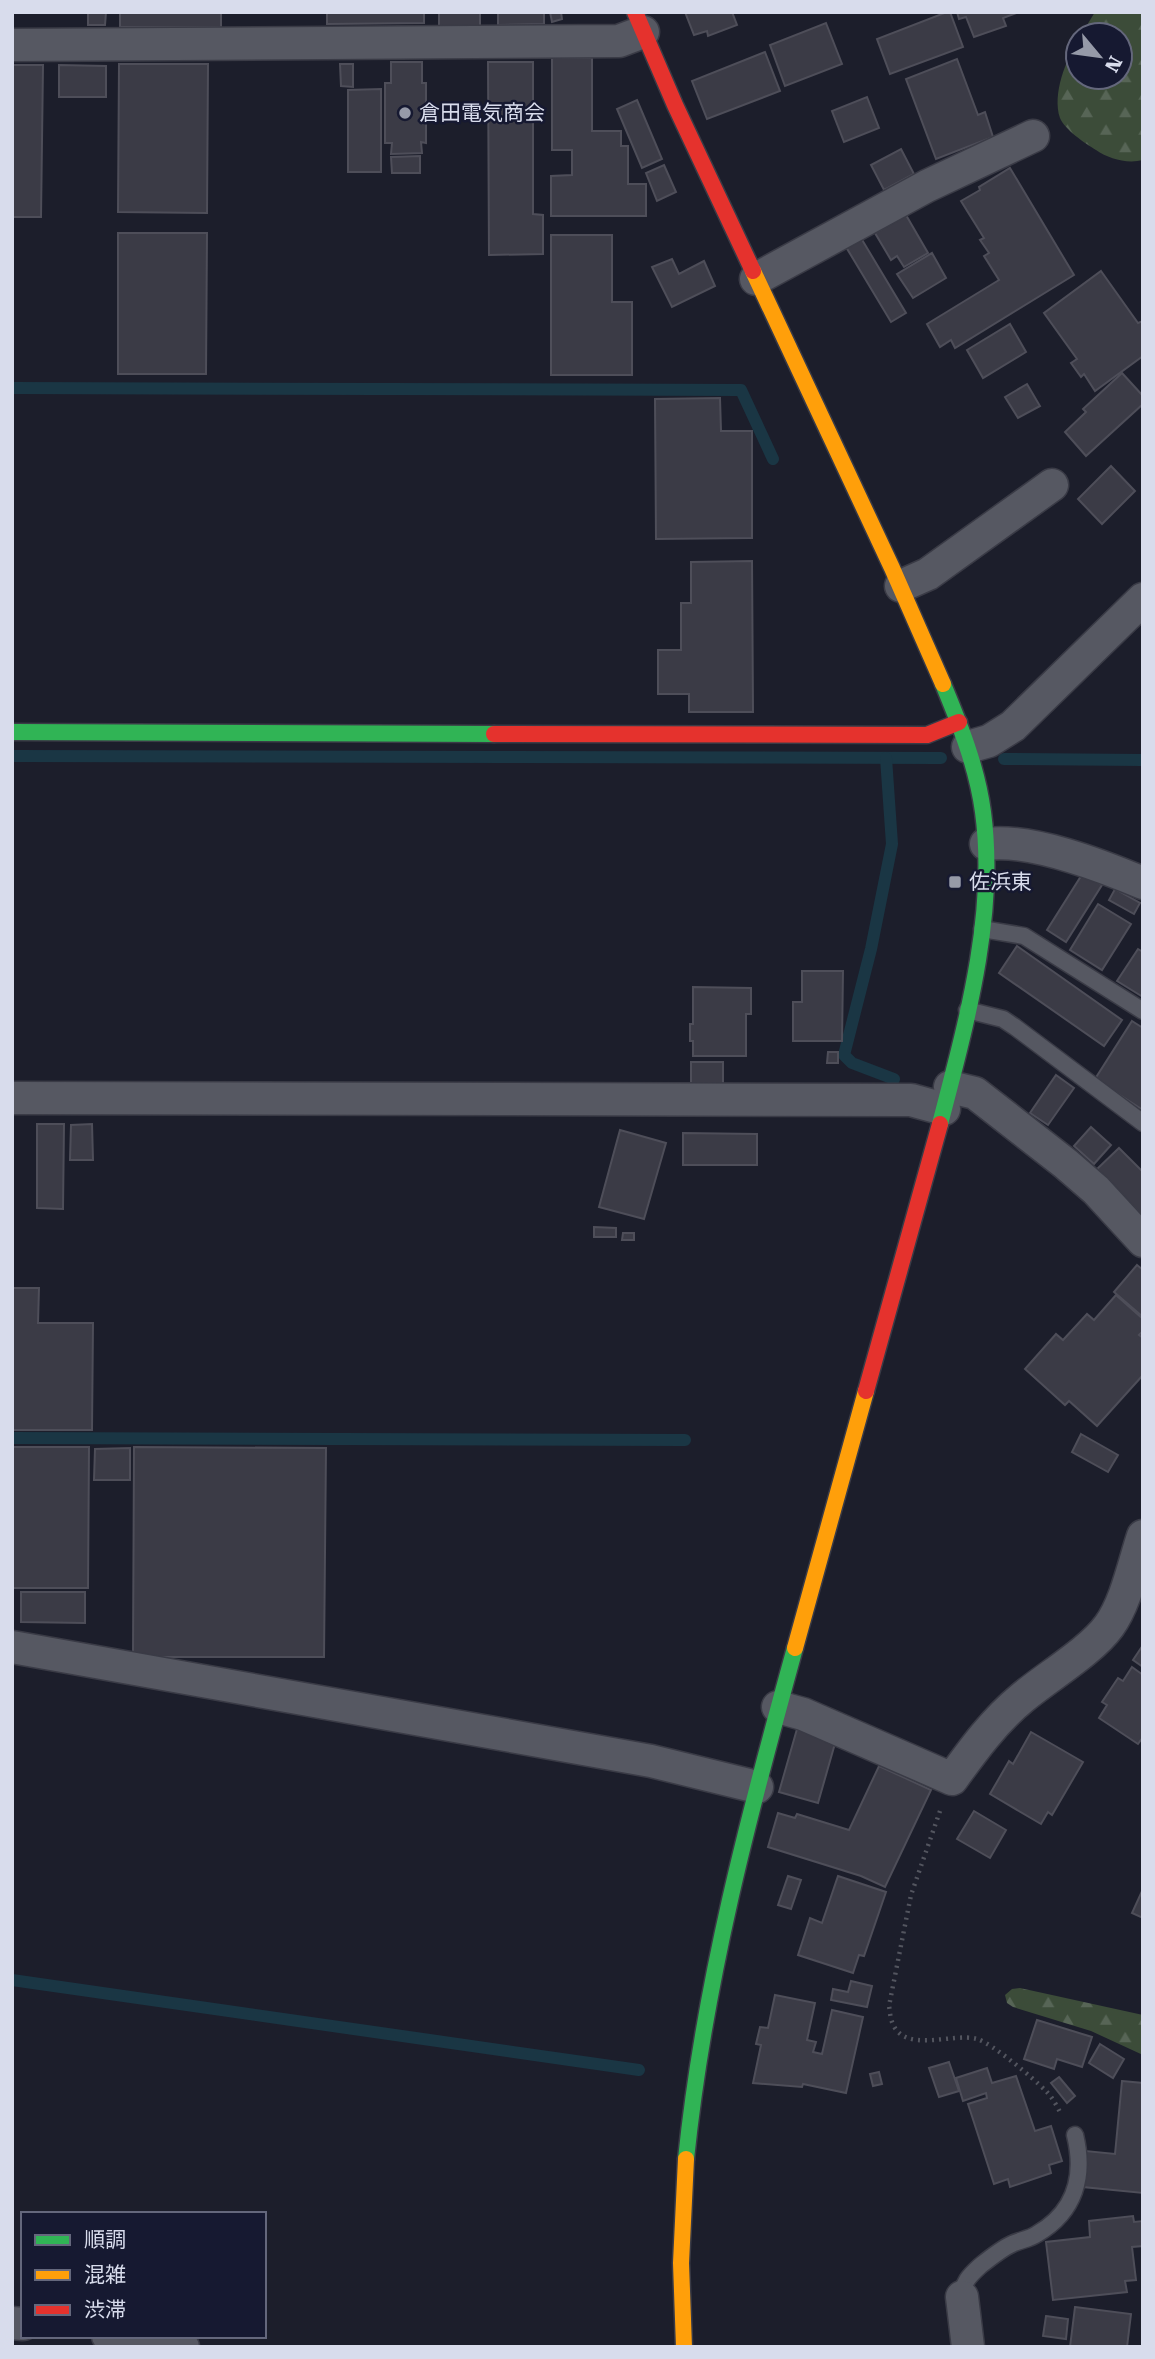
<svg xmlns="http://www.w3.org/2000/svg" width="1155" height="2359" viewBox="0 0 1155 2359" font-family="'Roboto Serif','Noto Sans JP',serif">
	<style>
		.forest { fill: url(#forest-firs) }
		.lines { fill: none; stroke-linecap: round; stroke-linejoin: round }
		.stream { stroke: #1a3644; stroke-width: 12 }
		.building { fill: #3b3b46; stroke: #4e4e59; stroke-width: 2 }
		.lane-casing { stroke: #3a3b46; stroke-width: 19 }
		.street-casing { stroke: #3a3b46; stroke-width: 35 }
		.fast-casing { stroke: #3a3b46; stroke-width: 19 }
		.slow-casing { stroke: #3a3b46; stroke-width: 19 }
		.jam-casing { stroke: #3a3b46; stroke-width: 19 }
		.path { stroke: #53555f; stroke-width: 4.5; stroke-dasharray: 2 5; stroke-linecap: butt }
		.lane { stroke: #565862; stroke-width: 16 }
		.street { stroke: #565862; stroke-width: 32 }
		.fast { stroke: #30b455; stroke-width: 16 }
		.slow { stroke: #ff9f0a; stroke-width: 16 }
		.jam { stroke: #e5322d; stroke-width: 16 }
		.poi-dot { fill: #969aa8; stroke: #161931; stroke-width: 2.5 }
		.labels { text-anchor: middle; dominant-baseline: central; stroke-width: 5; stroke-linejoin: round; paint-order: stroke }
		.poi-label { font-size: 21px; fill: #d8dcec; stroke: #161931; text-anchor: start }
	</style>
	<defs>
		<pattern id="forest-firs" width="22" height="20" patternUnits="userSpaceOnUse" patternTransform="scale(1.75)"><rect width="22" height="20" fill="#3c4c39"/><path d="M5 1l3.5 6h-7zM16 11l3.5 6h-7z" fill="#576556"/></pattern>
	</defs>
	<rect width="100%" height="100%" fill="#1c1e2b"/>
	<g class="forest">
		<path d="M1095,12H1143V160C1127,164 1109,159 1096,150C1086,144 1064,129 1060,118C1052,94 1066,60 1078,40V77H1120V35H1081Z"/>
		<path d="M1020,1988L1143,2015V2055L1091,2031L1013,2007L1007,2003L1005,1995L1012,1989Z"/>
	</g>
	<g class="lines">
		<g class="stream">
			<path d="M12,388L741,390L773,459"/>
			<path d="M12,756L941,758"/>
			<path d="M886,758L892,844L871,949L844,1055L852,1063L894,1079"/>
			<path d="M1004,759L1143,760"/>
			<path d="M12,1438L685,1440"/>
			<path d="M12,1980L639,2070"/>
		</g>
	</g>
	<g class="building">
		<path d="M88,12H106L105,25H88Z"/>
		<rect x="120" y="12" width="101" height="15"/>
		<path d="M327,12H424V23L327,24Z"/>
		<path d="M439,12H480V27L439,28Z"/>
		<path d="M498,12H544V24L498,25Z"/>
		<path d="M550,12H561L562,19L552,22Z"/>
		<path d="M685,12H732L737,25L708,36L707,31L694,35Z"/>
		<path d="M947,12H950L963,47L890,74L877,39Z"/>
		<path d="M957,12H1019L1003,18L1006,26L974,37L966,17L959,19Z"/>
		<path d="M826,23L842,64L785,86L770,45Z"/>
		<path d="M765,52L780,91L707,119L692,81Z"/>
		<path d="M552,58H592V131H621V146H628V184H646V216H551V176L572,175V150H552Z"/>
		<path d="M957,59L978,115L985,112L993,137L936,159L906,79Z"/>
		<path d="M391,62H422V83H426V143L421,142L422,153L391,154L392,143H385V83H391Z"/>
		<path d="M488,62H533V214L543,215V254L489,255Z"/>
		<path d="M119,64H208L207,213L118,212Z"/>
		<path d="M340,64H353V87L341,86Z"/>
		<path d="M12,65H43L41,217H12Z"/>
		<path d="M59,65L106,66V97H59Z"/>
		<path d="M381,89V172H348V90Z"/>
		<path d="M867,97L879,128L844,142L832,111Z"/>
		<path d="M637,100L662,159L642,168L617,109Z"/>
		<path d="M901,149L914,174L884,190L871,165Z"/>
		<path d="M420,156V173H392L391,157Z"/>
		<path d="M664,165L676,192L657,201L646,173Z"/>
		<path d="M1010,168L1074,275L955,348L951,340L940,347L927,324L999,280L984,256L989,253L980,240L984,238L961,201L980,190L979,187Z"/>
		<path d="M906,215L928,253L904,267L897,256L891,260L875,233Z"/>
		<path d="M118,233H207L206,374H118Z"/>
		<path d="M551,235H612V302H632V375H551Z"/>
		<path d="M861,238L906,313L891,322L846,247Z"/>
		<path d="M932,253L946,278L913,298L897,274Z"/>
		<path d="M672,259L679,274L704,261L715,286L672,307L652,267Z"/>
		<path d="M1101,271L1138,323L1143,321V356L1095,391L1084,374L1081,377L1071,363L1077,359L1044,313Z"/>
		<path d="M1010,324L1026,352L983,378L967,350Z"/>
		<path d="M1122,373L1143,396V404L1086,456L1065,432L1086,412L1083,409Z"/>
		<path d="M1027,384L1040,406L1018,418L1005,397Z"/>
		<path d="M720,398L721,431H752V538L656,539L655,399Z"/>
		<path d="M1111,466L1135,491L1102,524L1078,499Z"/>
		<path d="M752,561L753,712H689V694H658V650H681V603H691V562Z"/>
		<path d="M1083,873L1102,885L1066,942L1047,930Z"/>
		<path d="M1115,889L1140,903L1134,914L1109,900Z"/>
		<path d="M1098,904L1131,924L1102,970L1070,950Z"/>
		<path d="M1017,946L1122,1020L1104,1046L999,973Z"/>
		<path d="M1138,949L1143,952V997L1117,981Z"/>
		<path d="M802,971H843L842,1041H793V1002H802Z"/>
		<path d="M693,987L751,988V1014H746V1056H693V1041H690V1024H693Z"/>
		<path d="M1132,1021L1143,1028V1110L1095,1079Z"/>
		<path d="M828,1052H838V1063H827Z"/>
		<rect x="691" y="1062" width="32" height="22"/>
		<path d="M1056,1075L1074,1088L1048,1125L1030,1113Z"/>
		<path d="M37,1124H64L63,1209L37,1208Z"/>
		<path d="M92,1124L93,1160H70L71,1125Z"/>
		<path d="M1091,1127L1111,1145L1094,1164L1074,1146Z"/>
		<path d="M620,1130L666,1143L644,1219L599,1207Z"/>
		<path d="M683,1133L757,1134V1165H683Z"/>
		<path d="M1119,1148L1143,1172V1217L1097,1169Z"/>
		<path d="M594,1227L616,1228V1237H594Z"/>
		<path d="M623,1233H634V1240H622Z"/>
		<path d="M1137,1265L1143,1270V1317L1114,1292Z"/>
		<path d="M12,1288H39L38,1323H93L92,1430H12Z"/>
		<path d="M1116,1295L1143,1319V1331L1139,1335L1143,1338V1375L1097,1426L1069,1401L1065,1405L1025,1369L1056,1334L1063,1340L1087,1314L1094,1320Z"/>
		<path d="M1081,1434L1118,1455L1108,1472L1072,1452Z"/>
		<path d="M12,1447H89L88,1588H12Z"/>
		<path d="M134,1447L326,1448L324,1657H133Z"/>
		<path d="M130,1448V1480H94L95,1449Z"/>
		<path d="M21,1592H85V1623L21,1622Z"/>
		<path d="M1143,1645V1667L1133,1660Z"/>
		<path d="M1132,1667L1143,1675V1737L1138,1744L1099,1718L1107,1705L1102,1702L1118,1678L1123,1681Z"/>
		<path d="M797,1729L836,1740L818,1803L779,1792Z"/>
		<path d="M1031,1732L1083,1762L1052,1815L1048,1812L1041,1824L990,1794L1009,1761L1013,1764Z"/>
		<path d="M879,1766L931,1790L885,1887L861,1876L768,1847L778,1813L795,1818L797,1814L849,1830Z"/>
		<path d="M974,1811L1006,1830L990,1858L957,1839Z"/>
		<path d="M788,1876L801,1880L791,1909L778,1905Z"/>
		<path d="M838,1876L886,1892L864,1956L859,1955L853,1973L798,1955L810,1918L822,1923Z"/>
		<path d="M1143,1889V1918L1132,1913Z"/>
		<path d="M851,1981L872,1986L867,2007L831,2000L833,1989L848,1992Z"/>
		<path d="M775,1995L815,2003L807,2040L816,2042L813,2052L822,2054L832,2010L863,2017L846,2093L803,2084L802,2087L753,2083L761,2045L756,2044L760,2027L768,2028Z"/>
		<path d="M1037,2020L1092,2037L1082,2067L1057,2059L1054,2069L1024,2059Z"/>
		<path d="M1100,2044L1124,2059L1113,2078L1089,2063Z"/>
		<path d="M949,2062L959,2091L939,2097L929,2068Z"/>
		<path d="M987,2068L992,2083L1016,2076L1035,2131L1051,2126L1062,2161L1049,2165L1051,2173L1010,2187L1008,2179L994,2184L968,2104L987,2098L986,2093L963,2101L956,2078Z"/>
		<path d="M879,2072L882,2084L873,2086L870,2074Z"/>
		<path d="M1059,2077L1075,2096L1067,2103L1051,2083Z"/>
		<path d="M1122,2081L1143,2083V2193L1083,2187L1086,2151L1115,2154Z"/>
		<path d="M1133,2216L1134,2222L1143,2221V2246L1132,2247L1136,2280L1125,2281L1127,2292L1053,2300L1046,2242L1090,2237L1089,2221Z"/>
		<path d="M1075,2307L1131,2314L1127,2347H1070Z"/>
		<path d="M1046,2316L1068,2319L1066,2339L1043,2336Z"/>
	</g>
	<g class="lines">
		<defs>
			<g id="lane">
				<path d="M982,929L1024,936L1143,1011"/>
				<path d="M967,1010L1003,1019L1015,1027L1143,1123"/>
				<path d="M962,2297C963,2282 969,2276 980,2266C990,2258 1001,2249 1012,2244C1020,2240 1030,2239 1037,2234C1075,2212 1085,2176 1075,2135"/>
			</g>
			<g id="street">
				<path d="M12,45L619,41L643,32"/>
				<path d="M756,279L927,186L1033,136"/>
				<path d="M901,586L928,574L1052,485"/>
				<path d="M968,747L989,741L1013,726L1143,599"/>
				<path d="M986,844C1031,838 1100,865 1143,883"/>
				<path d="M950,1087L975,1093L1066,1164L1096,1190L1143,1241"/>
				<path d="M12,1098L911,1100L944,1109"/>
				<path d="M12,1647L651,1761L757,1787"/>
				<path d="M778,1707L803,1714L952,1779C973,1750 994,1721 1022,1698C1047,1677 1091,1651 1109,1626C1126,1603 1134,1563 1143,1536"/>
				<path d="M962,2297L968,2347"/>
				<path d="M12,2323L23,2324"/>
				<path d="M108,2336L183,2347"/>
			</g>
			<g id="fast">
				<path d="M12,732L494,734"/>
				<path d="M940,1124C966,1024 997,915 983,812C977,767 960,725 943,684"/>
				<path d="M686,2159C704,1984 748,1818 795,1648"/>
			</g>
			<g id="slow">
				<path d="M753,271L892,568L943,684"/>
				<path d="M795,1648L866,1391"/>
				<path d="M684,2347L681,2263L686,2159"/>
			</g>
			<g id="jam">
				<path d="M635,12L675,105L753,271"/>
				<path d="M494,734L927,735L959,722"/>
				<path d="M866,1391L940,1124"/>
			</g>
		</defs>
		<use href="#lane" class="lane-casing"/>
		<use href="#street" class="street-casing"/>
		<use href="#fast" class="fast-casing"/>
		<use href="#slow" class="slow-casing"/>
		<use href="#jam" class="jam-casing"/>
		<path class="path" d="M940,1811L911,1895L889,2006C890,2011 890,2017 892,2022C904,2055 952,2032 977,2039C992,2043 1034,2079 1046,2091C1052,2097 1057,2106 1061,2114"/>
		<use href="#lane" class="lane"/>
		<use href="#street" class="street"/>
		<use href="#fast" class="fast"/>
		<use href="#slow" class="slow"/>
		<use href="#jam" class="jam"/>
	</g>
	<g class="poi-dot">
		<circle cx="405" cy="113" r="7"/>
		<rect x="948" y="875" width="14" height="14" rx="3.5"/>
	</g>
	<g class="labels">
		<g class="poi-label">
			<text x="419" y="113">倉田電気商会</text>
			<text x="969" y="882">佐浜東</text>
		</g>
	</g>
	<rect width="1155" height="2359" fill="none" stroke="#d8dcec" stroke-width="28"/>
	<rect x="21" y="2212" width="245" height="126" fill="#161931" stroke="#64677c" stroke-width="2"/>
	<rect x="35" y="2235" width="35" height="10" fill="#30b455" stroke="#64677c" stroke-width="2"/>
	<text x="84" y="2247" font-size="21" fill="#d8dcec">順調</text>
	<rect x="35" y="2270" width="35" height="10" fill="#ff9f0a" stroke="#64677c" stroke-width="2"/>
	<text x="84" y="2282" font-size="21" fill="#d8dcec">混雑</text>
	<rect x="35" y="2305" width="35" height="10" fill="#e5322d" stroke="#64677c" stroke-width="2"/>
	<text x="84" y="2317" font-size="21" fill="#d8dcec">渋滞</text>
	<g transform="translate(1099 56) rotate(119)"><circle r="33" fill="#161931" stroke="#64677c" stroke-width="2"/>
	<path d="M0-5L12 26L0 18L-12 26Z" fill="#969aa8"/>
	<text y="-10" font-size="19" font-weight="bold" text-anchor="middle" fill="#d8dcec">N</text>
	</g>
</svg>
